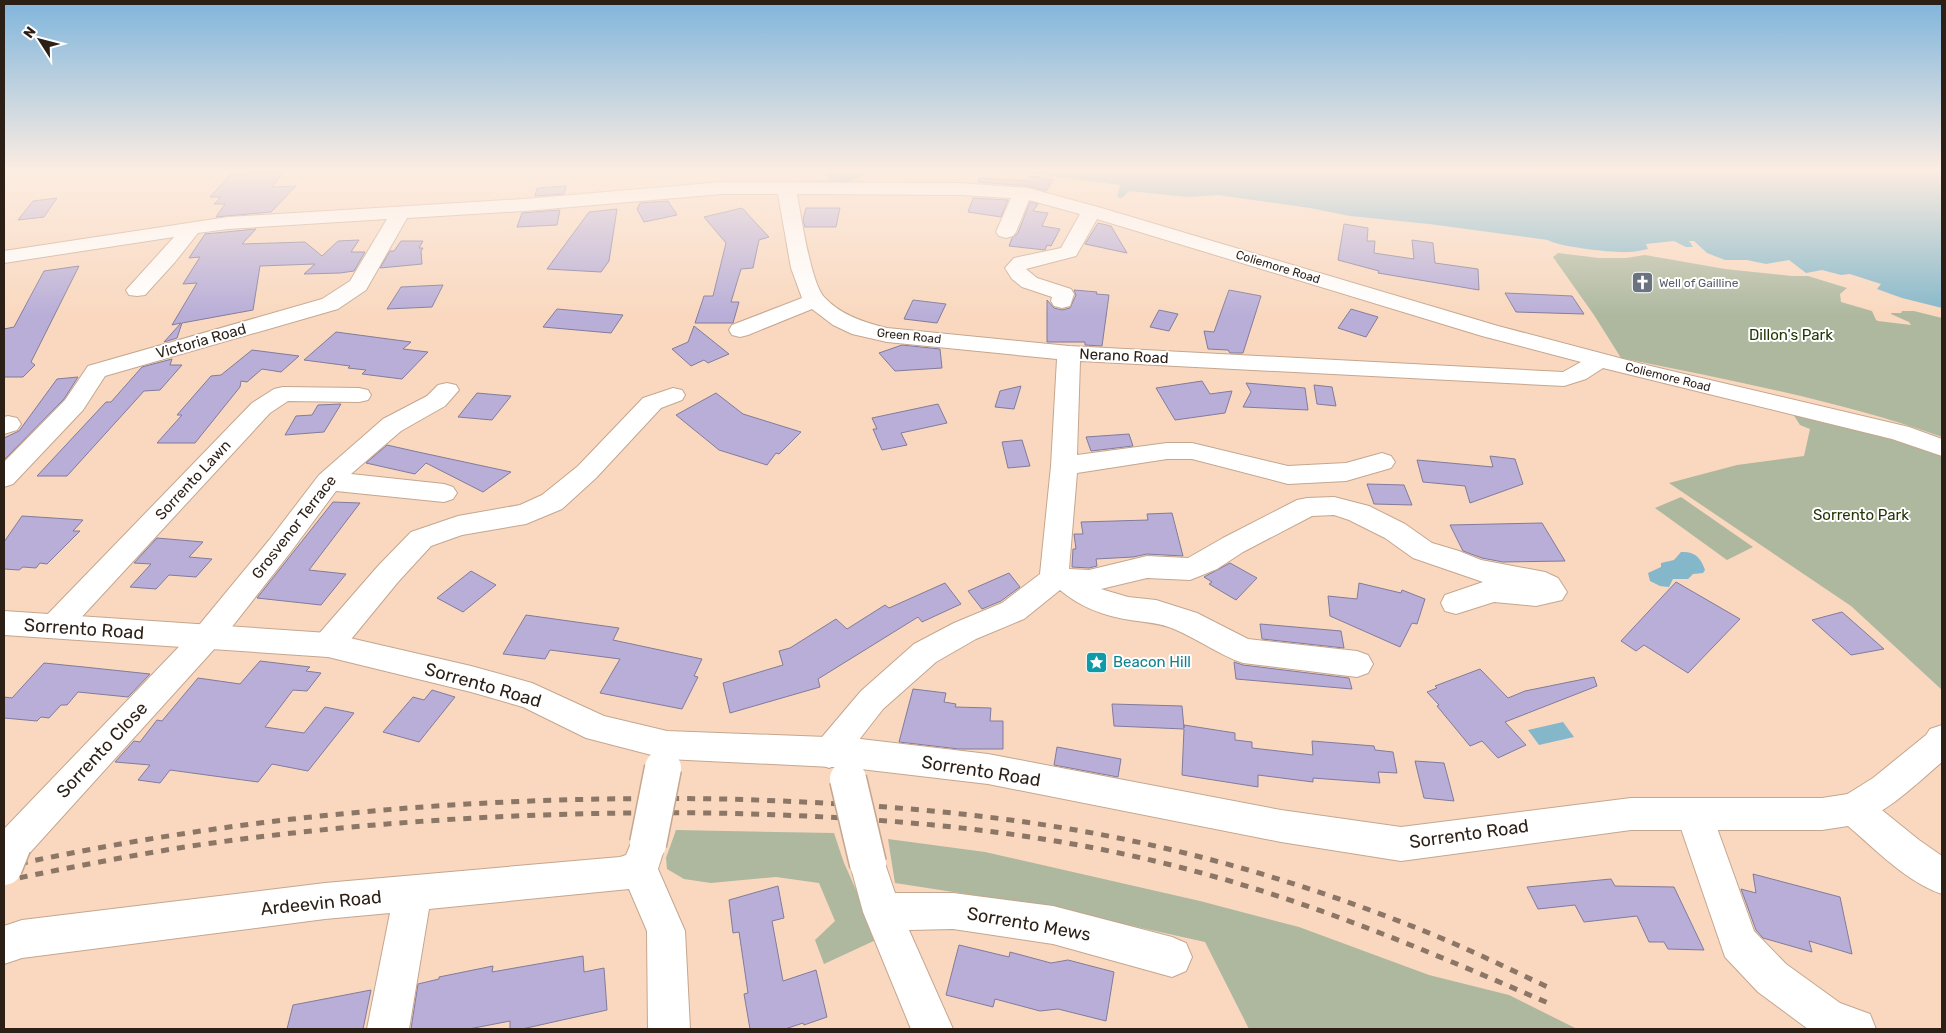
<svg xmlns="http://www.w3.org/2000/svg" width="1946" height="1033" viewBox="0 0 1946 1033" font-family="Rubik,sans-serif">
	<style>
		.green { fill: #adb89f }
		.water { fill: #84b7c9 }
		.building { fill: #b8aed8; stroke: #827b9b }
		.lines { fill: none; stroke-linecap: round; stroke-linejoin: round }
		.minor-casing { stroke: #c5a68e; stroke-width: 2 }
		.major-casing { stroke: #c5a68e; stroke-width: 2 }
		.minor { fill: #fff; fill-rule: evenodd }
		.major { fill: #fff; fill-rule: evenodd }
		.rail { stroke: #8c7666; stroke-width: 5; stroke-dasharray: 8 8; stroke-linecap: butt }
		.minor-bridge-casing { stroke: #c5a68e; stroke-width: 39; stroke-linecap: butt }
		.minor-bridge { stroke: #fff; stroke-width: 36 }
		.labels { text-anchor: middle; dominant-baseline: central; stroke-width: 4; stroke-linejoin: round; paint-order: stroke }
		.far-street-label { font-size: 12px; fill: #2b1f16; stroke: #fff }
		.far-worship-label { font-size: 12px; fill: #5b616d; stroke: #fff; text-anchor: start }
		.park-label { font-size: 15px; fill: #253505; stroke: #fff }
		.street-label { font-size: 15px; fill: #2b1f16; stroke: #fff }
		.culture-label { font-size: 15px; fill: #0d838f; stroke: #fff; text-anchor: start }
		.near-street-label { font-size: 18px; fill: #2b1f16; stroke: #fff }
	</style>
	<rect width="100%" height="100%" fill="#f9d8bf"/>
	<g class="green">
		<path d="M1558,253L1599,258H1626L1645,255L1725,269L1792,276H1808L1847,288L1840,294L1841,302L1872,311L1876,320L1878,321L1911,325L1909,322L1891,314V313H1901L1902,311H1914L1942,318V437C1839,400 1728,380 1621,358L1594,315L1553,257Z"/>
		<path d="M1791,411L1868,431L1942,454V690L1851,606L1669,483L1737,465L1804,456L1810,429L1800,425Z"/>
		<path d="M1681,497L1753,547L1727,560L1655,508Z"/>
		<path d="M676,830L834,833L844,863L878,939L824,964L815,940L835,921L819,883L776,877L711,883L684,879L667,869L666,858Z"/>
		<path d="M888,839L985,852L1200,901L1299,927L1429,975L1509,995L1577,1029H1249L1205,942L1038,905L895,883Z"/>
	</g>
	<g class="water">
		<path d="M824,171H871L843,185L784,184L785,182L830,180Z"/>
		<path d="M1011,171H1942V308L1902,298L1877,289L1881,284L1850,274L1841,275L1822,270L1806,273L1789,260L1766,264L1747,260H1725L1707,253L1694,241H1689L1693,247H1686L1674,241L1646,244L1648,249C1641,250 1635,252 1628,252C1614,253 1559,247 1548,240L1429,224L1350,216L1310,208L1218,195L1187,197L1129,191L1122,198L1117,197L1120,185Z"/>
		<path d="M1681,552C1695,551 1701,558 1705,570L1703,573L1693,574L1688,579H1673L1669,587L1660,586L1650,581L1648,573L1661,567V563L1674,560Z"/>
		<path d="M1563,722L1574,737L1539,745L1528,730Z"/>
	</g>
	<g class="building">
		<path d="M284,171L272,187L296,186L271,212L216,217L225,204H214L221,197H210L231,174Z"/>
		<path d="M1030,176L1053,180L1046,191L1028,186L978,182L979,178L1027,181Z"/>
		<path d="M566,186L564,194L535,196L537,188Z"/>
		<path d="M57,198L44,217L18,220L33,201Z"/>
		<path d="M973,198L1008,200L1001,217L968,212Z"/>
		<path d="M668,201L677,215L644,222L637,209L640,203Z"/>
		<path d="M1030,202L1038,204L1033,211L1048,213L1042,226L1060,229L1051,246L1047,245L1045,250L1009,246L1012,238L1018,233Z"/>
		<path d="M742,208L769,237L759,240L753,268L741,269L731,302H739L733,323H695L704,296H713L726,243L704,217Z"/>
		<path d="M806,208H840L836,227H805L803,220Z"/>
		<path d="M617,209L609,261L601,272L547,269L589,212Z"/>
		<path d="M560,210L557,225L517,227L522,213Z"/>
		<path d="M1098,223L1111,226L1127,253L1085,244Z"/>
		<path d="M1344,224L1368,228L1367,241H1375L1374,253L1414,259L1412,240L1433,243L1435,263L1478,269L1479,290L1378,273L1379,271L1338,260Z"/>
		<path d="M256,229L242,244L305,242L322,256L338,241L359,240L351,252H365L354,271L340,273L304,274L315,264L260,266L253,310L182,323L177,338L164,342L181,323L172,325L197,283L183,284L200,257L189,258L205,234Z"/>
		<path d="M401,241H423L419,248H423L421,251L422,264L380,268L390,251H394Z"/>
		<path d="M79,266L31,362L35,365L23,377H4V329L14,327L44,271Z"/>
		<path d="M443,285L432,307L387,309L401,287Z"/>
		<path d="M1074,290L1097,292L1096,294L1109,295L1102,346L1085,345V342H1047V300L1054,308L1062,310L1070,308L1076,295Z"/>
		<path d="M1229,290L1261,296L1243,353H1230L1228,350L1208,349L1204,331L1214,332Z"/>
		<path d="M1505,293L1572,296L1584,314L1516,312Z"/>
		<path d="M913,300L946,304L937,323L904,319Z"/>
		<path d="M557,309L623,315L611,333L543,327Z"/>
		<path d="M1351,309L1378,317L1366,337L1338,328Z"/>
		<path d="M1159,310L1178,314L1169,331L1150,327Z"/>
		<path d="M694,326L729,354L708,363L704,360L691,366L672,349L688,342Z"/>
		<path d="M336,332L411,342L403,349L428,352L402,379L362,374L366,370L348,368L350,366L304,360Z"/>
		<path d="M902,345L940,349L942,368L895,371L879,353Z"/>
		<path d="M252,350L299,356L281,372L262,369L247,382L241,381L240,387L195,443H157L182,415H177L211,376L221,375Z"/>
		<path d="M172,359L170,365H182L160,390L144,391L67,476H37L106,402H111L142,367Z"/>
		<path d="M78,377L64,399L4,460V438L19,431L57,379Z"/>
		<path d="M1202,381L1210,394L1232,391L1225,413L1175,420L1156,388Z"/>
		<path d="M1246,383L1305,388L1308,410L1243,407L1251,392Z"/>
		<path d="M1314,385L1332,387L1336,406L1317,404Z"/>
		<path d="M1021,386L1014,409L995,407L1000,391Z"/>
		<path d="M477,393L511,396L492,420L458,417Z"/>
		<path d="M716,393L743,414L801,432L779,454L776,453L767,465L719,450L676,415Z"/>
		<path d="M341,404L324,432L285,435L296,416L312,415L318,405Z"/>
		<path d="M938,404L947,423L901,433L907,445L882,450L873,429H877L872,418Z"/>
		<path d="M1129,434L1133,446L1091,451L1086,437Z"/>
		<path d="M1022,440L1030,466L1008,468L1002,442Z"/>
		<path d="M387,445L418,452L511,472L483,492L426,463L415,474L366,463Z"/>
		<path d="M1490,456L1515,459L1523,484L1470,503L1465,486L1423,482L1417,460L1493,467Z"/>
		<path d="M1367,484L1404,485L1412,505L1374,504Z"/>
		<path d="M333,502L360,503L309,570L346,574L321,605L257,598Z"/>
		<path d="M1172,513L1183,556L1147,554L1133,557L1096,559L1097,566L1089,568L1072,567L1073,549H1076L1074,534H1083L1081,522L1148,520L1147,514Z"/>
		<path d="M22,516L53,518L83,520L73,531H80L47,564L40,563L36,568L23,567L19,570L4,569V542Z"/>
		<path d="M1542,523L1565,561L1503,562L1482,558L1463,551L1450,525Z"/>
		<path d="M157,538L203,542L189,557L212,559L196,577L169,575L156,589L130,587L151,564L134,563Z"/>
		<path d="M1230,563L1257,578L1236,600L1209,584L1212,582L1204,577Z"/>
		<path d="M471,571L496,585L463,612L437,598Z"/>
		<path d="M1009,573L1020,587L1001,601L982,609L968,591Z"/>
		<path d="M1676,582L1740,619L1688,673L1644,645L1636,651L1621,641Z"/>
		<path d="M945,583L961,604L922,622L918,617L818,679L820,687L730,713L723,683L783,665L779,651L790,648L836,619L847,629L885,605L889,608Z"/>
		<path d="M1359,583L1401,593L1402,590L1425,599L1417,624L1412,623L1400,647L1330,616L1328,596L1357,599Z"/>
		<path d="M1842,612L1884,649L1851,655L1812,620Z"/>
		<path d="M526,615L619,628L613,640L702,659L694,676L698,677L682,709L600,693L620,659L550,650L545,659L503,654Z"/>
		<path d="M1260,624L1341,631L1344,648L1262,639Z"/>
		<path d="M260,661L310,667L306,671L321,673L307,691L293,690L265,727L304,733L325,707L354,713L308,771L272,764L258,782L170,770L160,783L138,780L150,765L115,762L134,741L140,742L157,720L162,721L198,678L240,684Z"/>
		<path d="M1234,662L1243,665L1349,678L1352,689L1236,679Z"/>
		<path d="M44,663L84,667L150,674L128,697L78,692L67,705H61L49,718L41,717L37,721L4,718V697L12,698Z"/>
		<path d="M1480,669L1508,698L1525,691L1594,677L1597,686L1505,722L1526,745L1498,758L1482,741L1470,746L1437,706L1439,705L1427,692L1437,688L1435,686Z"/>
		<path d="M913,689L946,693L944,702L956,704L955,707L991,708L990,721H1003V749H959L899,742Z"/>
		<path d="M432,690L455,697L419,742L383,732L413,697L424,700Z"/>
		<path d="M1112,704L1182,706L1184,728V725L1235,733V740L1252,742V748L1313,755L1312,741L1374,746L1375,750L1393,752L1397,773L1378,772L1380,783L1313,778V782L1258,775V787L1182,775L1184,729L1114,726Z"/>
		<path d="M1057,747L1121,759L1118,777L1054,765Z"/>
		<path d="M1415,761L1444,763L1454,801L1424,798Z"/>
		<path d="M1753,874L1840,897L1852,954L1809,941L1812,952L1763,938L1756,930L1741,889L1756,893Z"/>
		<path d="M1611,879L1615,886L1674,887L1704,950L1668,949L1664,942H1649L1637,916L1584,922L1575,905L1538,909L1527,887Z"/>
		<path d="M778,886L784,918L772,921L783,981L816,970L827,1017L804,1025L803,1023L785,1029H750L744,994L748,993L739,932L733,933L729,900Z"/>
		<path d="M959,945L1009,957L1010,952L1051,963L1068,960L1114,972L1106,1021L1058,1009L1040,1011L995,999L993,1007L946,995Z"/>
		<path d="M583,956L584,972L604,968L607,1010L522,1029H510V1021L469,1029H411L418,984L439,979V977L493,966L492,972Z"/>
		<path d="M371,990L363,1029H287L293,1005Z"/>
	</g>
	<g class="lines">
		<defs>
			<g id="minor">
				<path d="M722,182L960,183L1028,188L1098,207L1498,326L1642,364L1909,427L1942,439V456L1892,439L1603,368L1586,379L1564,386L1080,361L1077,455L1167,443H1192L1288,466L1346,463L1382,453L1391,456L1395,462L1391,468L1346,481L1288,484L1192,459H1167L1077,473L1069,569L1089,570L1147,556L1188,558L1223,538L1297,500L1307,498L1334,497L1369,506L1405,524L1432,543L1459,551L1481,560L1545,572L1558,578L1567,592L1562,600L1536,606L1494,602L1456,614L1445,611L1441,603L1445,595L1483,582L1413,558L1385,538L1349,520L1334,515L1312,516L1243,552L1217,569L1200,576L1190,580L1147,578L1101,589L1128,597L1156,600L1197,613L1248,639L1357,651L1368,655L1373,664L1368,673L1357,677L1243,663C1219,655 1198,639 1174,629C1160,623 1145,622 1130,620C1104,616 1080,607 1060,590L1024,619L976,639L936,662L883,709L841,763L829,768L817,763L812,753L817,743L861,691L914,644L954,623L1002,603L1040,574L1051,466L1057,359L887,342L852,334L833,325L812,309L748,335L740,337L732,335L729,330L732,325L802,298L791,268L778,194H722L524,211L407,218L366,290L338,309L105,376L83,410L13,484L4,487V462L65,400L88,366L322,299L350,281L387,219L228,229L198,233L175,262L145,295L137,296L129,295L126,290L174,237L4,263V251L228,217L524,199ZM797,194L960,195L1011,198L996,232L999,236L1006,238L1013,236L1016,232L1029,200L1080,214L1061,248L1014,258L1005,268L1012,279L1022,287L1052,297L1051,301L1054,306L1062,308L1070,306L1074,294L1071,289L1037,278L1026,269L1076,256L1097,219L1482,336L1581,362L1563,372L1069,346L887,328C865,323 841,315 825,298C811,285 801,215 797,194Z"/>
				<path d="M447,383L456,385L459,390L445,406L401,431L351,474L444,484L453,487L457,493L453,499L444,502L336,491L290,553L217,646L26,857L13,862L4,858V829L195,630L270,539L319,475L383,419L427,396L438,385Z"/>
				<path d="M283,387L359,388L368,390L371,395L368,400L359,402L288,401L270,413L66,634L55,638L44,634L40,626L44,618L252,403L274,389Z"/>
				<path d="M673,388L682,390L685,395L682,400L661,408L596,478L562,509L526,524L462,535L431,546L398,582L339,654L328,657L317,654L313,645L317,636L378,566L411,532L458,516L520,505L542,495L578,466L643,398Z"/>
				<path d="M8,416L17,418L21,424L17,430L4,434V417Z"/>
				<path d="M1942,725V762C1915,785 1888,812 1854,825L1841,820L1836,809L1841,798L1873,778L1926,735L1930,729Z"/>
				<path d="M1694,798L1707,803L1712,814L1754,931L1786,964L1840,1003L1870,1014L1876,1029H1808L1758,992L1725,957L1676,814L1681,803Z"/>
				<path d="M645,836L658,841L663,853L658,869L685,931L690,1029H648L647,931L629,889L429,909L409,1029H367L390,913L325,919L22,958L4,964V926L22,920L325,883L620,857L626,855L632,841Z"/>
				<path d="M868,847L881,852L895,893H953L1053,906L1172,937L1186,943L1192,957L1186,971L1172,977L1053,944L953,929L909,930L953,1029H911L863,912L850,864L855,852Z"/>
			</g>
			<path id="major" d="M4,611L328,633L471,666L532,683L604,716L667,731L852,738L988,754L1281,810L1401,827L1631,798H1822L1854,793L1867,798L1919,840L1942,856V894C1908,883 1875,849 1848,826L1822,830H1631L1401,861L1281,842L988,784L852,768L667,759L586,738L523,707L471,692L328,657L4,635Z"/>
		</defs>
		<use href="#minor" class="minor-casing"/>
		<use href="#major" class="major-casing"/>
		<use href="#minor" class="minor"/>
		<use href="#major" class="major"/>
		<g class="rail">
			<path d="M4,867C240,815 481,795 723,799C871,803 1020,814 1164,848C1254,869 1343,898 1429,933C1471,950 1511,970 1552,989"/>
			<path d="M4,881C66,868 128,856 191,846C364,821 538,811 713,813C858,816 1004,826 1146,859C1286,891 1417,946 1548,1003"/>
		</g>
		<defs>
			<g id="minor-bridge">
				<path d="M848,779L868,864"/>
				<path d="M648,844L663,768"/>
				<path d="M4,867L13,845"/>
			</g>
		</defs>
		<use href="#minor-bridge" class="minor-bridge-casing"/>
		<use href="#minor-bridge" class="minor-bridge"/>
	</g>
	<linearGradient id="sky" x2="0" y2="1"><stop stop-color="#80b5dc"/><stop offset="0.54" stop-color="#fcede2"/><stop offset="1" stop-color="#fcede2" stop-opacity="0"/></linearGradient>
	<rect width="1946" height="316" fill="url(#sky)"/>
	<defs>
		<symbol id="church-square" viewBox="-11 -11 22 22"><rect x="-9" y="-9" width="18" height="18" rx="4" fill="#6b7280" stroke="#fff"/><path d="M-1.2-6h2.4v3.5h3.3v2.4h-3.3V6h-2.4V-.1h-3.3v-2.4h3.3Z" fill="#fff"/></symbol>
		<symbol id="sight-square" viewBox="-11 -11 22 22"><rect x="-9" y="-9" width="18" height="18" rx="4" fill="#0f9aa8" stroke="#fff"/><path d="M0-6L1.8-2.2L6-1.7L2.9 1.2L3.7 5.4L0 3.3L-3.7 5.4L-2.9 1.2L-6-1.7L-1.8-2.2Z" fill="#fff"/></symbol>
	</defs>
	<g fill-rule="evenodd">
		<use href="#church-square" x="1630" y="270" width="25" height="25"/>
		<use href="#sight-square" x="1084" y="650" width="25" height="25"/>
	</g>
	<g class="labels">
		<g class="far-street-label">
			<text transform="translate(1278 267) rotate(17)">Coliemore Road</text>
			<text transform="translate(909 336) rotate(6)">Green Road</text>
			<text transform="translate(1668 377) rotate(14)">Coliemore Road</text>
		</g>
		<g class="far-worship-label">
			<text x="1659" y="283">Well of Gailline</text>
		</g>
		<g class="park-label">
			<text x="1791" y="335">Dillon's Park</text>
			<text x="1861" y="515">Sorrento Park</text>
		</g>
		<g class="street-label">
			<text transform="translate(201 341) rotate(-16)">Victoria Road</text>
			<text transform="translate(1124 356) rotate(3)">Nerano Road</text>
			<text transform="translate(193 480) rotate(-47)">Sorrento Lawn</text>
			<text transform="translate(294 527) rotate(-52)">Grosvenor Terrace</text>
		</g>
		<g class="culture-label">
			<text x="1113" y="662">Beacon Hill</text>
		</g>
		<g class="near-street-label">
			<text transform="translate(84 629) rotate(4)">Sorrento Road</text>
			<text transform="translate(483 685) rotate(16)">Sorrento Road</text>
			<text transform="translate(102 750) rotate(-47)">Sorrento Close</text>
			<text transform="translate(981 771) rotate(9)">Sorrento Road</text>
			<text transform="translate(1469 834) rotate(-8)">Sorrento Road</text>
			<text transform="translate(321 903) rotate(-6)">Ardeevin Road</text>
			<text transform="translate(1029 924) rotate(10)">Sorrento Mews</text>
		</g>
	</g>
	<rect width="1946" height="1033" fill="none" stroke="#2b1f16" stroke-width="10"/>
	<g transform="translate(40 40) rotate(306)" stroke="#ffffff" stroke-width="4" paint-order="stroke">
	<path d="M0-4L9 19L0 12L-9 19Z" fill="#2b1f16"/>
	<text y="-8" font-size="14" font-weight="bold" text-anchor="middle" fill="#2b1f16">N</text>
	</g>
</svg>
